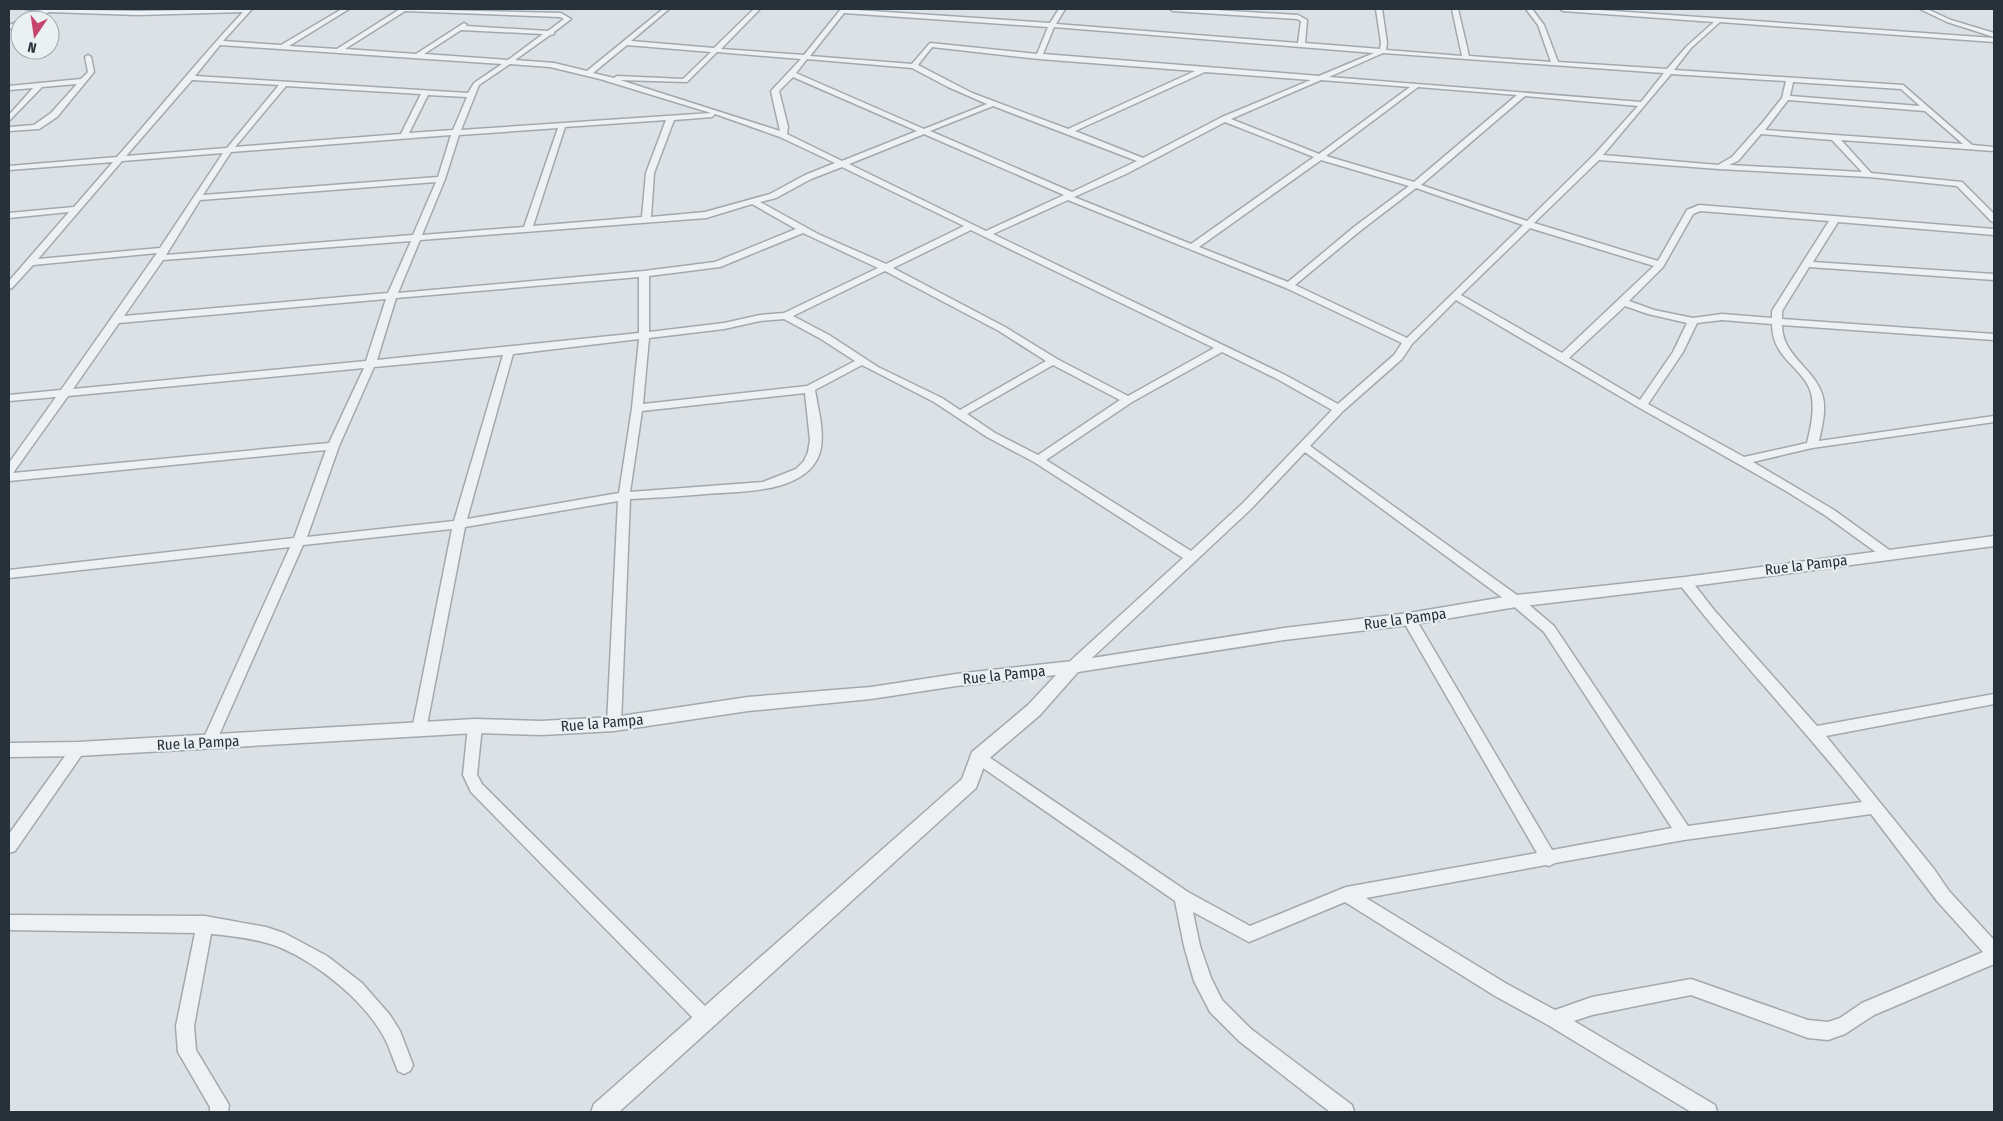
<svg xmlns="http://www.w3.org/2000/svg" width="2003" height="1121" viewBox="0 0 2003 1121" font-family="'Fira Sans Condensed',sans-serif">
	<style>
		.lines { fill: none; stroke-linecap: round; stroke-linejoin: round }
		.minor-casing { stroke: #a2a9ae; stroke-width: 3 }
		.tertiary-casing { stroke: #a2a9ae; stroke-width: 3 }
		.minor { fill: #eef1f4; fill-rule: evenodd }
		.tertiary { fill: #eef1f4; fill-rule: evenodd }
		.labels { text-anchor: middle; dominant-baseline: central; stroke-width: 4; stroke-linejoin: round; paint-order: stroke }
		.street-label { font-size: 15px; fill: #27313a; stroke: #ebf0f3 }
	</style>
	<rect width="100%" height="100%" fill="#dce1e5"/>
	<g class="lines">
		<defs>
			<g id="minor">
				<path d="M25,9L138,11L252,9L223,41L281,45L342,9H349L289,46L337,49L400,9L561,13L571,19L554,32V34L550,35L515,60L554,63L587,71L663,9H669L631,41L714,48L754,9H760L721,49L804,55L841,9L1050,23L1059,9H1065L1056,24L1298,43L1301,21L1297,19L1173,11L1170,9H1198L1298,15L1307,20L1305,43L1380,49L1381,43L1376,9H1382L1387,43L1386,50L1462,56L1452,9H1458L1469,56L1551,62L1538,25L1526,9H1532L1544,25L1558,62L1667,69L1687,46L1714,22L1563,11L1560,9H1585L1994,38V42L1720,22L1691,48L1674,70L1903,85L1972,145L1994,147V151L1841,140L1871,173L1962,182L1994,214V222L1991,221L1957,186L1869,177L1719,169L1599,160L1534,223L1658,261L1687,210L1699,205L1994,229V235L1838,222L1813,262L1994,274V280L1809,267L1782,311V319L1994,334V340L1782,325C1782,356 1813,367 1822,394C1827,409 1822,426 1819,441L1994,416V422L1812,448L1753,462L1834,510L1892,552L1894,555L1892,558H1884L1826,516L1786,491L1638,407L1456,300L1412,344L1402,359L1343,411L1310,446L1521,598L1554,626L1688,826L1862,802C1804,728 1738,660 1680,585L1679,582L1680,579H1690L1714,610L1817,726L1994,694V704L1826,736L1934,869L1949,891L1994,940V964L1874,1015L1845,1034L1828,1040L1808,1038L1691,995L1592,1015L1574,1021L1715,1105L1717,1112H1691L1548,1025L1495,996L1345,902L1249,942L1193,912L1200,946L1211,978L1222,1000L1251,1029L1352,1105L1354,1112H1330L1239,1041L1210,1012L1194,981L1184,946L1175,901L973,761L971,757L973,753L978,751L983,753L1188,892L1250,926L1346,887L1537,853L1402,619L1404,616H1414L1552,850L1672,828L1544,632L1511,604L1305,452L1251,509L1078,671L1073,672L1068,671L1066,667L1068,663L1183,558L1034,462L987,437L934,402L862,365L815,390C818,409 826,436 819,455C804,494 740,491 706,494C681,496 655,498 630,499L621,724L619,728L614,730L609,728L607,724L618,501L465,527L426,730L424,734L419,736L414,734L412,730L452,529L303,545L216,742L214,746L209,748L204,746L202,742L290,547L9,578V570L294,538L326,450L9,481V463L56,397L9,401V395L61,390L157,253L33,265L12,288L9,289V281L69,212L9,218V213L74,207L113,162L9,170V166L117,157C159,109 199,59 243,12L138,15L49,12L32,20H23L42,11ZM405,11L560,17L564,19L548,31L466,26L467,25L464,23L416,54L345,49ZM844,13L1048,27L1037,54L930,43L912,64L810,56ZM1054,27L1374,53L1319,76L1043,54ZM461,30L543,34L508,60L424,54ZM220,45L502,64L474,83L468,93L195,76ZM627,45L711,52L683,79L617,76L614,78L593,73ZM932,47L1039,59L1195,71L1068,129L972,93L918,65ZM717,52L801,59L771,91L780,131L620,80L687,82ZM1383,53L1664,73L1641,102L1329,77ZM807,59L912,68L948,87L987,104L924,129L796,73ZM510,64L550,67L600,79L711,113L461,130L479,85ZM1205,72L1311,80L1222,117L1143,158L1075,131ZM1671,74L1786,81L1782,98L1763,122L1732,157L1718,165L1603,155ZM793,77L917,131L842,161L787,134L788,127L779,91ZM192,80L279,85L227,148L126,156ZM1321,80L1410,87L1319,154L1231,119ZM1793,82L1901,89L1920,106L1790,96ZM286,86L421,94L401,134L235,147ZM1418,87L1517,95L1414,182L1326,156ZM428,95L467,97L453,130L409,133ZM1525,96L1638,106L1594,155L1527,221L1421,185ZM1788,100L1925,111L1963,144L1765,130ZM993,106L1137,161L1072,192L930,131ZM715,114L780,137L835,163L805,175L770,194L705,212L651,217L654,173L674,120L712,117ZM666,120L646,173L642,217L533,226L565,127ZM1225,122L1314,157L1191,244L1074,197L1126,174ZM558,128L524,227L422,235L445,179L459,135ZM924,134L1064,195L986,231L849,164ZM1761,134L1832,140L1862,172L1729,165L1738,161ZM451,135L438,177L203,195L231,152ZM223,153L160,248L38,259L122,161ZM1321,160L1409,186L1354,227L1288,282L1199,247ZM842,167L964,226L886,264L818,234L760,202L776,198L811,179ZM436,182L413,235L166,255L200,200ZM1416,188L1523,225L1407,338L1295,285L1360,231ZM1068,200L1286,288L1402,343L1394,355L1338,404L1287,376L993,234ZM752,204L796,229L715,262L644,271L398,293L420,240L706,218ZM1700,211L1829,221L1772,311V318L1722,314L1693,318L1654,310L1629,301L1663,267L1693,214ZM1530,228L1654,266L1562,353L1461,295ZM971,230L983,236L1214,348L1128,396L1057,359L1005,327L893,268ZM803,233L878,268L784,313L760,315L724,323L649,332V276L720,267ZM411,241L388,293L124,316L163,260ZM885,271L999,331L1046,361L960,410L942,398L878,367L829,335L793,316ZM639,277V333L377,360L396,298ZM386,299L366,361L73,389L119,323ZM1625,306L1648,314L1687,323L1673,352L1640,400L1569,358ZM784,319L821,339L855,361L807,386L643,404L649,338L724,329L760,321ZM1722,320L1772,324C1772,361 1807,368 1812,397C1814,413 1811,427 1807,443L1744,457L1648,404L1683,352L1697,323ZM639,339L632,408L619,493L467,519L513,354ZM1222,352L1279,380L1332,410L1243,503L1191,551L1046,460L1132,402ZM503,355L454,521L307,537L339,446L374,367ZM1053,365L1120,400L1038,455L995,433L967,414ZM364,368L329,443L13,473L68,396ZM805,393L810,440L808,452L804,461L796,469L763,482L630,492L642,411ZM1871,814L1937,901L1983,952L1862,1003L1840,1018L1828,1022L1808,1020L1691,979L1592,997L1555,1010L1507,984L1366,898L1546,865L1549,866L1555,863L1684,840Z"/>
				<path d="M1920,9H1927L1951,20L1994,33V37L1947,22Z"/>
				<path d="M20,21V25L9,29V25Z"/>
				<path d="M88,55L91,57L94,72L57,117L39,129L9,131V127L34,125L51,113L77,84L42,87L9,121V115L33,88L9,90V86L81,79L88,72L85,57Z"/>
				<path d="M475,720L480,722L482,726L477,775L482,784L711,1012L714,1018L711,1024L705,1027L699,1024L471,792L463,775L468,726L470,722Z"/>
				<path d="M78,743L83,745L85,749L83,753L15,851L9,853V834L73,745Z"/>
				<path d="M9,915L205,916L266,927L284,933L327,956L362,983L390,1015L400,1031L413,1065L410,1071L404,1074L398,1071C394,1062 391,1052 387,1043C369,1004 318,963 279,947C258,939 234,936 211,934L194,1026L196,1050L229,1105L228,1112H210V1107L178,1052L176,1026L195,933L9,930Z"/>
			</g>
			<path id="tertiary" d="M1994,536V546L1685,587L1516,607L1409,625L1284,640L1078,672L1040,715L986,761L976,788L619,1112H591L594,1104L962,779L972,752L1028,705L1056,675L956,686L871,699L748,711L614,731L541,735L475,733L78,756L9,757V743L78,742L475,719L541,721L614,717L748,697L871,687L956,674L1073,661L1284,628L1409,613L1516,595L1685,577Z"/>
		</defs>
		<use href="#minor" class="minor-casing"/>
		<use href="#tertiary" class="tertiary-casing"/>
		<use href="#minor" class="minor"/>
		<use href="#tertiary" class="tertiary"/>
	</g>
	<g class="labels">
		<g class="street-label">
			<text transform="translate(1806 565) rotate(-7)">Rue la Pampa</text>
			<text transform="translate(1405 619) rotate(-8)">Rue la Pampa</text>
			<text transform="translate(1004 675) rotate(-6)">Rue la Pampa</text>
			<text transform="translate(602 723) rotate(-5)">Rue la Pampa</text>
			<text transform="translate(198 743) rotate(-3)">Rue la Pampa</text>
		</g>
	</g>
	<rect width="2003" height="1121" fill="none" stroke="#27313a" stroke-width="20"/>
	<g transform="translate(35 35) rotate(193)"><circle r="24" fill="#ebf0f3" stroke="#9da4a9"/>
	<path d="M0-4L9 19L0 12L-9 19Z" fill="#c5466c"/>
	<text y="-8" font-size="14" font-weight="bold" text-anchor="middle" fill="#27313a">N</text>
	</g>
</svg>
